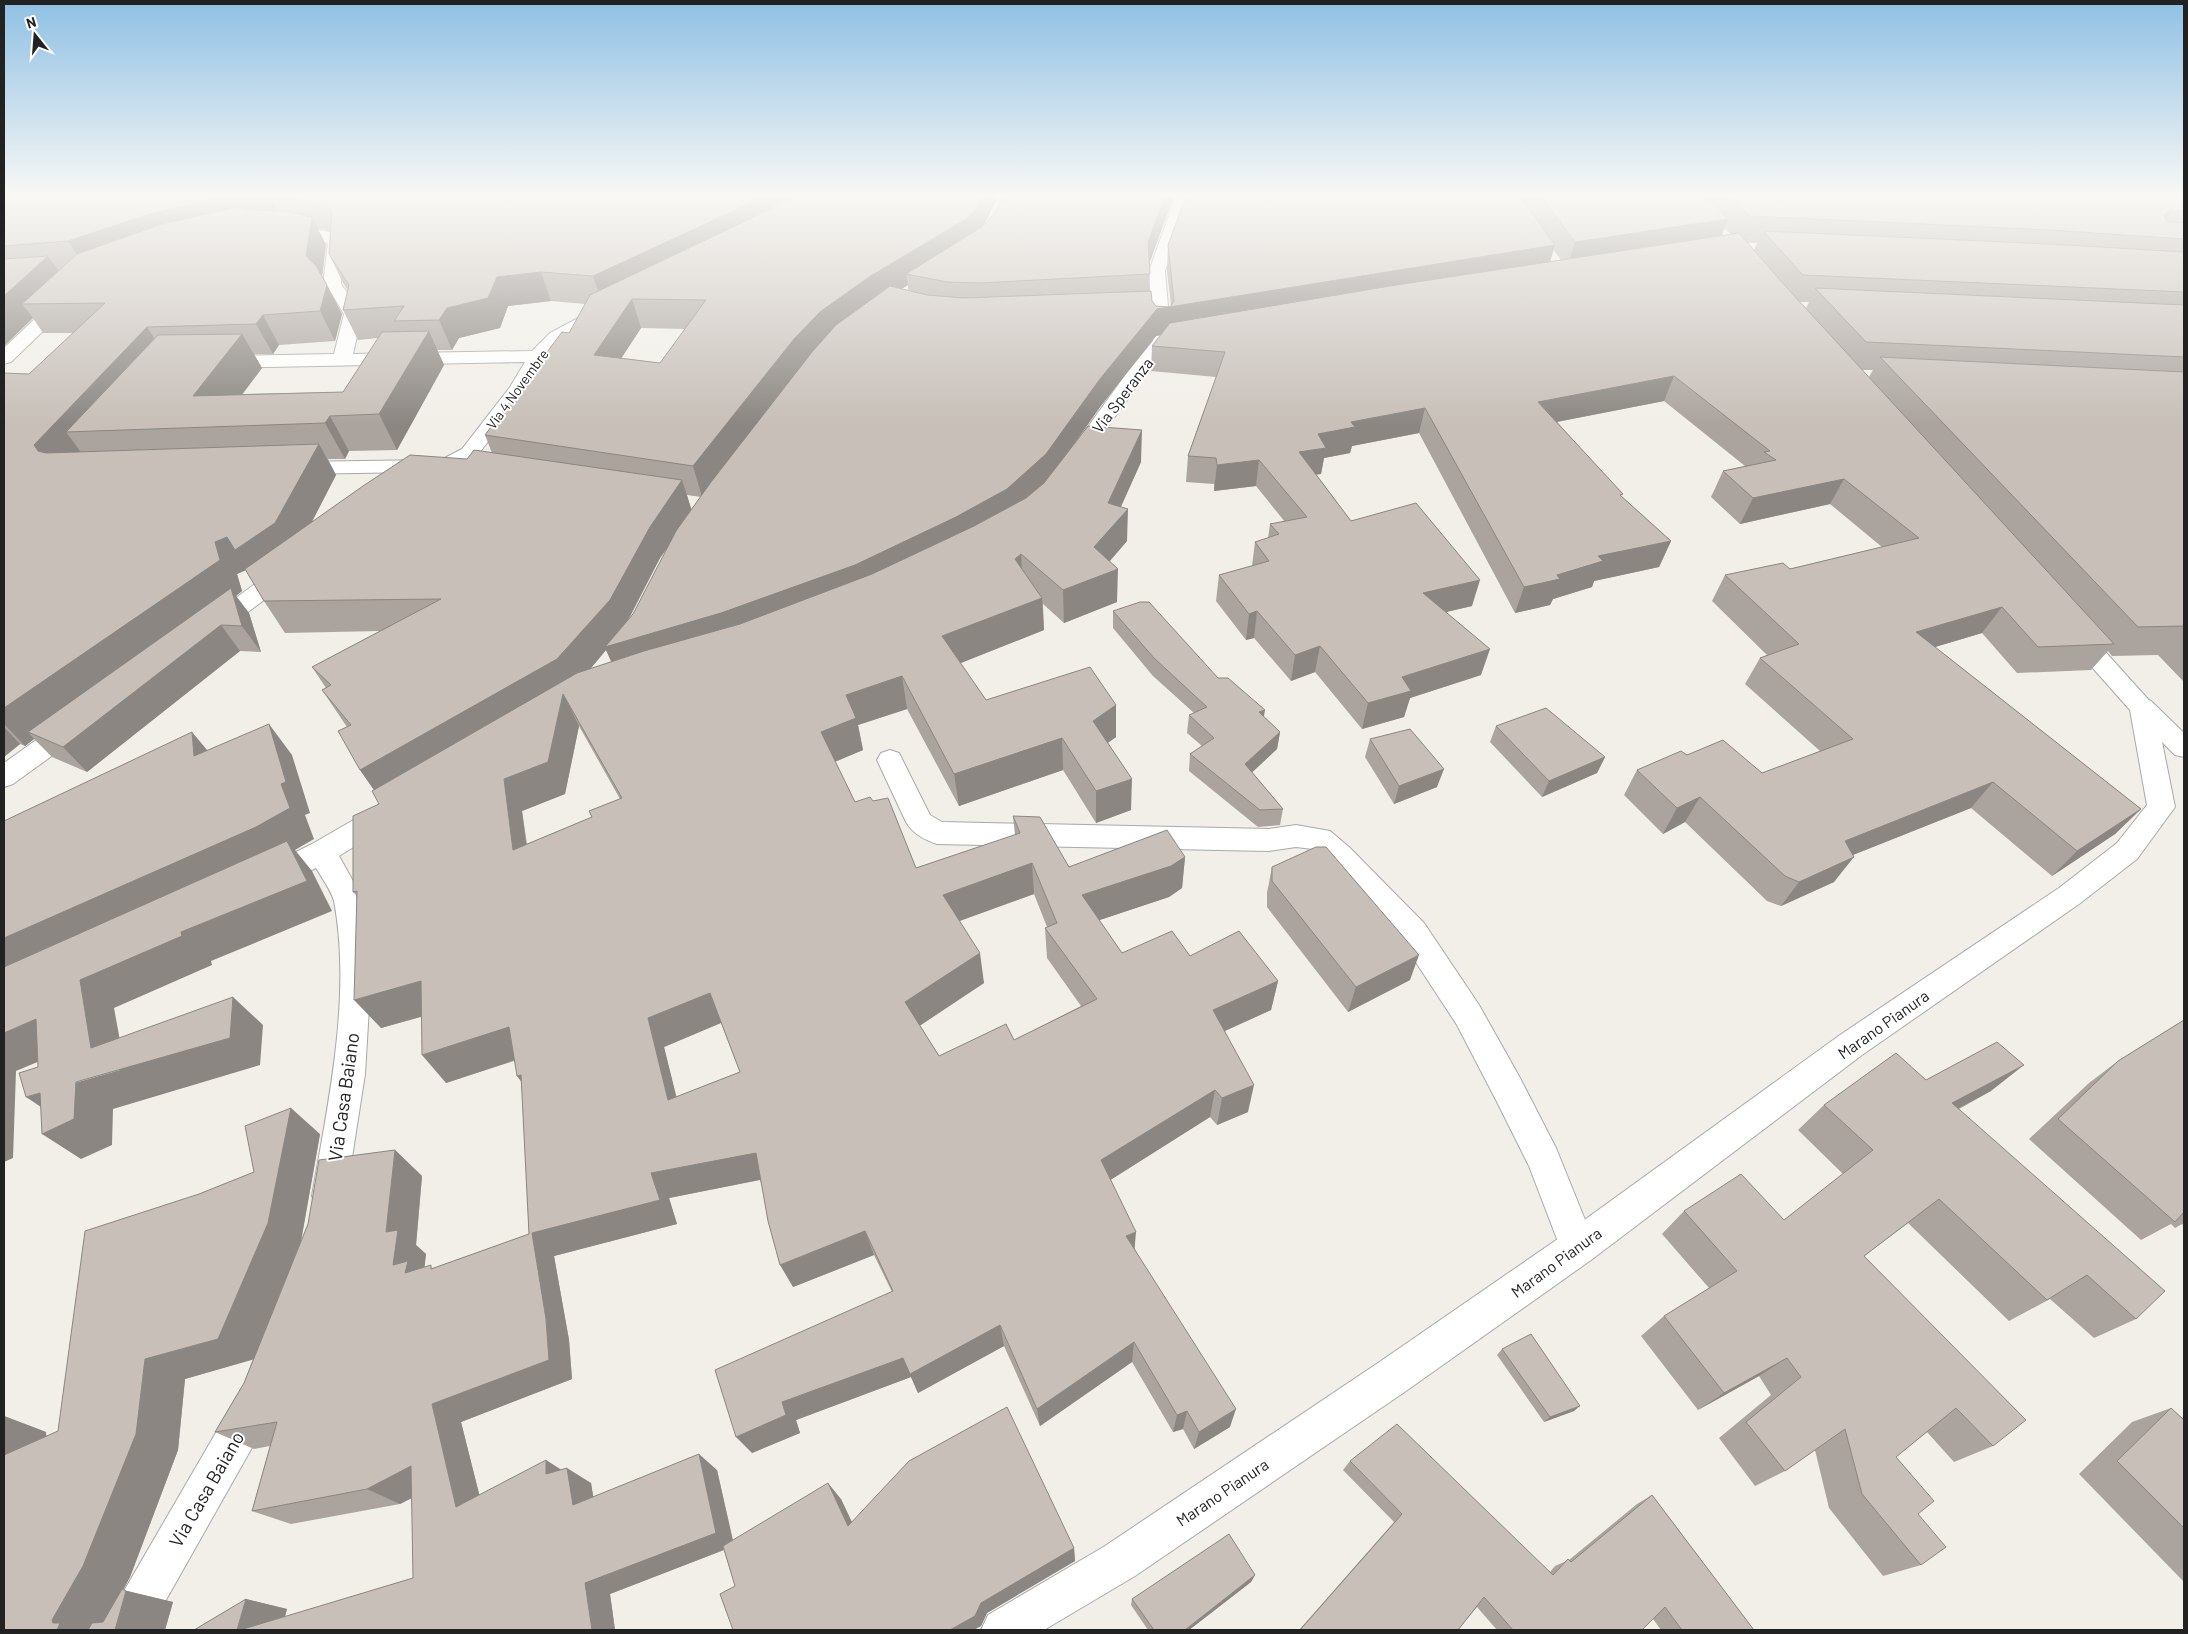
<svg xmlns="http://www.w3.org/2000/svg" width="2188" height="1634" viewBox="0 0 2188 1634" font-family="Barlow,sans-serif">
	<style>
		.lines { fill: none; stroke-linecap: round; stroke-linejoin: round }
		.minor-casing { stroke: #a9a9a9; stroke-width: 2 }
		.tertiary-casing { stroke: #a9a9a9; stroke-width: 2 }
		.minor { fill: #fff; fill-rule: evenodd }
		.tertiary { fill: #fff; fill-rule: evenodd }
		.wall { fill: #aba49e; fill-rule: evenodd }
		.shaded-wall { fill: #8b8681 }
		.building { fill: #c7bfb8; stroke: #8b8681; fill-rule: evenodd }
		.labels { text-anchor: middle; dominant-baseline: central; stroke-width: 4; stroke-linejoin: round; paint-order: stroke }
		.far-street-label { font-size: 14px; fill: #222; stroke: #fff }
		.street-label { font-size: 16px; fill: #222; stroke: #fff }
		.near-street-label { font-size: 19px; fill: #222; stroke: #fff }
	</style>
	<rect width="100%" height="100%" fill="#f2efe9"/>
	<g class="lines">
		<defs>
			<g id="minor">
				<path d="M1176,196H1192L1165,271L1171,342L1140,382L1083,461L1076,463L1069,461L1066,457L1069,453L1126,374L1153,341L1149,271Z"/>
				<path d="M285,226C300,228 335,228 344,241L341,284L362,314L353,354L532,351L550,333L599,307L605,306L611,307L614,311L611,315L562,341L545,359L526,393L476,457L433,480L426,482L419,480L416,476L418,472L296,474L289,472L286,468L289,464L296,462L430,460L437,462L462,449L510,387L525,362L220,368L213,366L211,362L213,358L220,356L334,354L344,314L332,294L323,285L328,243L318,240L279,234L277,231L279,228Z"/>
				<path d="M66,294L72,295L75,299L72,303L11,362L4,364V348L60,295Z"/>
				<path d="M288,564L296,566L299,571L296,576L220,633L212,635L204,633L200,627L204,621L280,566Z"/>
				<path d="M2142,698L2151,701L2184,733V757L2175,755L2133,713L2129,707L2133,701Z"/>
				<path d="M73,718L82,720L86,727L82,734L13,784L4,787V763L64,720Z"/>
				<path d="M890,750L899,753L930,815L942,822L1269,829L1296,825L1330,831L1349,847L1424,923L1479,1005L1520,1078L1556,1148L1596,1247L1591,1260L1578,1265L1565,1260L1529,1166L1496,1100L1457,1025L1402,941L1329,863L1313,849L1296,847L1269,851L937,844C925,840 913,834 906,822L877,760L881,753Z"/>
				<path d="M386,804L396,807L400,814L396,821L339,856L363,899L371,974L365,1074L346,1196L341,1208L329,1213L317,1208L312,1196C328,1104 352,995 334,901C331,890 322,878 316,868L270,889L260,886L256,878L260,870L312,844L376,807Z"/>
				<path d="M253,1388L267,1393L272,1407L267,1421L149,1630H103L110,1615L239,1393Z"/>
			</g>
			<path id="tertiary" d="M2075,625L2083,627L2155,707L2175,807L2137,859L2079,904L1862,1055L1591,1260L1406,1391L1135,1576L1044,1630H981L988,1615L1105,1546L1378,1363L1565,1234L1840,1035L2059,888L2117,843L2147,805L2130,710L2067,639L2063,633L2067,627Z"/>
		</defs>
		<use href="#minor" class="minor-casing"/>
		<use href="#tertiary" class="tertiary-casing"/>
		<use href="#minor" class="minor"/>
		<use href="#tertiary" class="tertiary"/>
	</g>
	<g class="wall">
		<path d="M4,196H998L985,223L1150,264L1149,291L1152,301L1156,306L1170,307L1171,306L1167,271L1168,245L1186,196H2184V682L2158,655L2112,656L2108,651L2091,670L2017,673L1982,633L1935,647L2141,809L2115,834L2052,876L1971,808L1853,855L1834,882L1781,906L1767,901L1685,822L1663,834L1624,795L1637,770L1687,755L1762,773L1820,751L1745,684L1760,658L1767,655L1712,601L1725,575L1790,569L1882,547L1830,504L1740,524L1711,497L1723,471L1745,466L1664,401L1557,422L1622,497L1671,541L1659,567L1594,581L1592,587L1553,599L1550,605L1515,613L1419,433L1352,446L1350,453L1324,458L1321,474H1316L1351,521L1472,606L1446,612L1481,675L1410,698L1404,717L1362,729L1315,672L1291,681L1254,638L1246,640L1216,601L1219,575L1252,566L1255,542L1268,538L1270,524L1285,522L1256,486L1214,491V484L1186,482L1188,456L1216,377L1151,371L1152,346L1161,335L1156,336L1100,407L1068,452L1141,462L1121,507L1127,541L1110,561L1117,602L1064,623L1043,604L1044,630L960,663L986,700L1116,737L1108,743L1131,810L1096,823L1063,770L959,806L907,709L858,725L863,750L835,762L855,802L916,868L1015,835L1013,816L1069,867L1185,857L1182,888L1169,897L1099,920L1122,953L1190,956L1278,981L1271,1010L1225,1031L1248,1112L1217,1125L1210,1117L1110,1180L1135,1249L1230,1427L1194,1449L1183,1429L1173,1432L1132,1362L1040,1426L1004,1346L918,1393L911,1377L796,1420L800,1433L752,1453L892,1292L874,1255L793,1287L760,1180L669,1198L677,1224L554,1256L569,1340L572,1379L461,1422L479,1495L561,1470L591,1483L593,1497L717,1470L733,1540L841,1499L852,1522L1074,1548L1075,1561L987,1613L981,1626L735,1586L724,1550L610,1594L615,1630H194L246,1599L287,1609L285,1617L413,1578L412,1498L400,1504L291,1524L252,1511L270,1446L254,1449L215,1432L244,1383L253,1359L185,1379L178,1450L130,1577L123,1590L173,1602L165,1630H4V1416L46,1432V1436L58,1431L199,1194L254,1172L320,1134L301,1242L395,1150L422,1176L416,1245L426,1254L424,1267L434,1268L529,1234L522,1082L514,1061L446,1083L421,1017L381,1028L356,895L353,892L379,804L374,790L360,770L347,727L322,690L326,688L312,667L380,631L285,633L264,601L246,570L237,574L242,591L236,596L249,613L261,652L240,651L87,772L52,757L34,739L25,746L20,744L4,757V373L29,374L73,333H43L33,318L4,346ZM1724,228L1731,234L1722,236ZM318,229H323L330,232L329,254L343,283L348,291L343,310L358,340L378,338L343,392L242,394L262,368L254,354H273L279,345L335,341L342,314L322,276L326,245ZM1748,243H1757L1754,250ZM1553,249L1561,260L1550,262ZM908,285V290L901,289ZM551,301L585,304L569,333L485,435L492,453L467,459L312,522L336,475L328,459H345L349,451L397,450L444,365L437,350H452L459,338L500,328L508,306ZM1800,302H1809L1806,308ZM641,328L685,329L660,363L621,358ZM1862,370H1873L1869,377ZM687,495L701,497L691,510ZM669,546L633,614L629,619L660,558ZM606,650L612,662L590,669ZM579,726L620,799L589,811L592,817L527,844L522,811L565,794ZM1034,894L1047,927L1045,928L1047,958L1081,1006L1014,1040L939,1056L920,1025L984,983L960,921ZM721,1023L740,1072L676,1097L664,1047Z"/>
		<path d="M1113,611L1218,678L1264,717L1280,732L1277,749L1252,772L1283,809L1280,825L1258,827L1189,771L1190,754L1202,746L1187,733L1189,715L1194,713L1153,676L1113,628Z"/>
		<path d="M1496,726L1605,757L1597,773L1542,797L1490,742Z"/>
		<path d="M1370,739L1437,787L1394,804L1365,757Z"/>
		<path d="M1272,867L1410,980L1348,1012L1267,907V893Z"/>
		<path d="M2184,1020V1226L2182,1224L2175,1228L2171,1224L2141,1240L2029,1139L2089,1083L2118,1061Z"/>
		<path d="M1991,1091L1959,1109L2136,1319L2094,1338L2050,1299L2009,1321L1908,1223L1864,1256L1993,1446L1954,1462L1927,1432L1896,1457L1918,1514L1921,1565L1883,1576L1829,1508L1815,1450L1785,1471L1755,1486L1719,1438L1771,1395L1759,1376L1698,1410L1641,1336L1664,1316L1709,1288L1662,1234L1684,1211L1784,1220L1843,1174L1798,1130L1824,1105Z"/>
		<path d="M1502,1349L1574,1411L1544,1422L1497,1355Z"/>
		<path d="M2171,1408L2184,1420V1582L2079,1474L2132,1422Z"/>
		<path d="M1350,1461L1550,1572L1555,1566L1569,1560L1637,1504L1652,1495L1754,1630H1661L1653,1619L1642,1630H1497L1477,1607L1458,1630H1299L1394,1522L1343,1470Z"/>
		<path d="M1255,1575L1251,1582L1189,1630H1148L1131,1605L1132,1599Z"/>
	</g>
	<g class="shaded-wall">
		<path d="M224,196H317L271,197L278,212L87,270L68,241L150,214Z"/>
		<path d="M763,196H820L603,306L593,276Z"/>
		<path d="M983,196H998L979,236L906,274L908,285L873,306L702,497L693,466L794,339L820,312Z"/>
		<path d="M1165,196H1174L1147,270L1148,242Z"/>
		<path d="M2173,210L2156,236L2150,237L2167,212Z"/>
		<path d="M312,217L326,245L321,285L306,256Z"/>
		<path d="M1728,219L1718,245L1567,268L1575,242Z"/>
		<path d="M1555,245L1547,272L1156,336L1100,407L1047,483L959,545L617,675L606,650L572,691L564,695L579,726L565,794L522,811L531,881L381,800L360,770L650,527L682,480L692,511L660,558L622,631L1100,379L1157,309Z"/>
		<path d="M48,256L68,285L22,304L33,318L4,346V296Z"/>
		<path d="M541,272L551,301L508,306L500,328L459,338L452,350L439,320L447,308L497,277Z"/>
		<path d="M327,285L342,314L335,341L320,311Z"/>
		<path d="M632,299L641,328L604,385L594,355Z"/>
		<path d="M263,315L279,345L273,354L256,324Z"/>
		<path d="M147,327L166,357L66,432L80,451L58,476L34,445Z"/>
		<path d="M429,331L444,365L397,450L379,414Z"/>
		<path d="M242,334L262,368L218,427L193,396Z"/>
		<path d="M1674,376L1664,401L1530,427L1538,402Z"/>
		<path d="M1425,408L1419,433L1352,446L1350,453L1324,458L1321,474L1295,478L1299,452L1318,434L1351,422Z"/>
		<path d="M330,416L349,451L345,459L325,423Z"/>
		<path d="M1142,430L1141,462L1111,528L1128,509L1127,541L1095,578L1118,569L1117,602L1064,623L1063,590L1094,547L1108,503Z"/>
		<path d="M319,444L336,475L295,554L248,569L237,574L242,591L236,596L249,613L261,652L242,626L234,597L28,732L34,739L25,746L4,724V708L215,542Z"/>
		<path d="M1259,460L1256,486L1214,491L1217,465Z"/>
		<path d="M1844,479L1830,504L1740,524L1753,498Z"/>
		<path d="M1671,541L1659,567L1594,581L1592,587L1553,599L1550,605L1515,613L1524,587L1557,575L1598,556Z"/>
		<path d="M1021,554L1023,586L1015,559Z"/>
		<path d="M1480,580L1472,606L1416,619L1423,593Z"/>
		<path d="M1042,598L1044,630L946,669L942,636Z"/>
		<path d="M2002,607L1982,633L1898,658L1916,632Z"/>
		<path d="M1257,611L1254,638L1246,640L1249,614Z"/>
		<path d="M221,625L240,651L87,772L63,747Z"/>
		<path d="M1320,646L1315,672L1291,681L1295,655Z"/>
		<path d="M1490,649L1481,675L1410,698L1404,717L1362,729L1368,703L1402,677Z"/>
		<path d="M902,676L907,709L858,725L863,750L829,764L821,732L846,695Z"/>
		<path d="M1116,705V737L1093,753V721Z"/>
		<path d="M1265,710L1262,728L1259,712Z"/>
		<path d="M269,724L292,755L310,813L305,815L314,839L295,850L312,871L332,911L211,961L212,965L114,1008L125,1068L233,997L263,1025L260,1065L113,1109L112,1145L81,1159L42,1134L65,1123L26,1097L120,1070L4,983V938L281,784Z"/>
		<path d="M4,727L20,744L4,757Z"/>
		<path d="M192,732L218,763L194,756Z"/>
		<path d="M1280,732L1277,749L1243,781L1245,764Z"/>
		<path d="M1062,738L1063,770L959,806L954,774Z"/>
		<path d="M1605,757L1597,773L1542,797L1549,781Z"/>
		<path d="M1444,769L1437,787L1394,804L1399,786Z"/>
		<path d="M1132,779L1131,810L1096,823V791Z"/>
		<path d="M1993,782L1971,808L1825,866L1845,841Z"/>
		<path d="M1700,797L1685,822L1663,834L1677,808Z"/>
		<path d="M2141,809L2115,834L2052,876L2077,851Z"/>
		<path d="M1185,857L1182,888L1169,897L1082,926V895Z"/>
		<path d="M1854,857L1834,882L1781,906L1799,882Z"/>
		<path d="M1032,863L1034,894L948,925L943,895Z"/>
		<path d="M980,953L984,983L912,1031L905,1002Z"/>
		<path d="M1419,955L1410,980L1348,1012L1356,987Z"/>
		<path d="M421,981L444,1010L381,1028L354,1000Z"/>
		<path d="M1278,981L1271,1010L1209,1038L1213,1010Z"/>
		<path d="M710,993L723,1022L664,1047L684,1127L668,1100L648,1018Z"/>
		<path d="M36,1019L73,1047L16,1071L13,1158L4,1162V1033Z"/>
		<path d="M509,1027L530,1055L446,1083L422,1055Z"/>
		<path d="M2024,1065L1991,1091L1921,1128L1952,1103Z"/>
		<path d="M521,1075L538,1104L517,1076Z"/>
		<path d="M1254,1085L1248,1112L1217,1125L1222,1098Z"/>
		<path d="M1215,1090L1210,1117L1101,1186V1160Z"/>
		<path d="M291,1108L320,1134L300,1246L255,1359L185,1379L178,1450L130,1577L123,1590L173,1602L165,1630H57L52,1620L145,1359L218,1339Z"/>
		<path d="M395,1150L422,1176L416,1245L426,1254L424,1273L434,1295L393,1265L386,1232Z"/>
		<path d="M756,1153L769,1178L669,1198L677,1224L554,1256L569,1340L572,1379L461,1422L486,1521L456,1507L432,1404L532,1233L651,1173Z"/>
		<path d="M865,1231L874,1255L793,1287L780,1265Z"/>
		<path d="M1136,1232L1134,1256L1126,1236Z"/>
		<path d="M1000,1325L1004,1346L918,1393L911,1377L796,1420L800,1433L752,1453L736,1437L782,1402L903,1358Z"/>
		<path d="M1134,1342L1132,1362L1040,1426L1037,1409Z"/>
		<path d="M1787,1358L1759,1376L1698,1410L1724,1393Z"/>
		<path d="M1580,1406L1574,1411L1544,1422L1550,1417Z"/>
		<path d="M1236,1409L1230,1427L1194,1449L1199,1432Z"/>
		<path d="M1187,1411L1183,1429L1173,1432L1177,1415Z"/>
		<path d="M4,1416L46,1432L48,1472L4,1458Z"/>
		<path d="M699,1454L717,1470L734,1546L610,1594L615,1630H592L585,1583Z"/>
		<path d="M546,1460L568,1474L567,1468L591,1483L597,1519L573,1505L546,1474Z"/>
		<path d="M411,1466L442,1482L400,1504L367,1489Z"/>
		<path d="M828,1483L841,1499L860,1540L848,1526Z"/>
		<path d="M1074,1548L1075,1561L987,1613L981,1626L974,1630H950L981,1603Z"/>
		<path d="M1255,1575L1251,1582L1189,1630H1185Z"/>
		<path d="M246,1599L287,1609L281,1630H237Z"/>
	</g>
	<g class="building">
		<path d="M4,196H224L150,214L68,241L4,246Z"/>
		<path d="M272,196H763L740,208L593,276L541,272L497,277L488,298L447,308L439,320L394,321L404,306L343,310L349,285L329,254L332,211L327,207L310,201L271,197Z"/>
		<path d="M794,196H983L977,208L968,218L869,277L820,312L794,339L693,466L485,435L562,332L569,333L590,295L754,217ZM632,299L706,300L660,363L594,355Z"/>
		<path d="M1003,196H1165L1148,242L1150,274L980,283L947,282L906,274L982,227L996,212Z"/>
		<path d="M1186,196H1523L1521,198L1555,245L1157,309L1100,379L1046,454L1007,489L956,517L855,565L721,613L605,647L633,614L676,531L711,482L812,352L836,325L890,286L927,295L964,298L1151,291L1152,301L1156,306L1170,307L1174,301L1168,245Z"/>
		<path d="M1541,196H1705L1728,219L1575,242Z"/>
		<path d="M1728,196H2184V211L2173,210L2167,212L2164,216L2167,222L2184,223V239L2049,230L1750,216Z"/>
		<path d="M238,207L245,210L284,211L312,217L306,256L316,266L327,285L320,311L263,315L256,324L147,327L34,445L38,451L46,453L319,444L275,523L235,550L227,537L215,542L220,560L4,708V373L29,374L105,303L22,304L77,254L162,224Z"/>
		<path d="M1763,231L2049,244L2184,252V292L1803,275Z"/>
		<path d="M1739,233L1788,289L2114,644L2038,647L2002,607L1916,632L2141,809L2077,851L1993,782L1845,841L1854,857L1799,882L1785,876L1700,797L1677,808L1637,770L1681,751L1687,755L1723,740L1762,773L1853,739L1760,658L1799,644L1725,575L1783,563L1790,569L1919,538L1844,479L1753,498L1723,471L1776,460L1764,452L1770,451L1674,376L1538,402L1623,494L1620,495L1671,541L1598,556L1603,561L1557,575L1560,579L1524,587L1425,408L1351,422L1355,427L1318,434L1326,448L1299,452L1351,521L1416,503L1480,580L1423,593L1490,649L1402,677L1411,691L1368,703L1320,646L1295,655L1257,611L1249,614L1219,575L1269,561L1255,542L1279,534L1270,524L1307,517L1259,460L1217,465L1216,458L1188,456L1225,352L1152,346L1170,323L1390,286Z"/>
		<path d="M48,256L4,296V259Z"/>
		<path d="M1815,288L2184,305V357L1866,342Z"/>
		<path d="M429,331L379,414L330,416L325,423L66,432L158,335L242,334L193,396L343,392L382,332Z"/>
		<path d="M1880,357L2184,372V626L2138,627Z"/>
		<path d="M1088,426L1142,430L1108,503L1128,509L1094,547L1118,569L1063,590L1021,554L1015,559L1042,598L942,636L986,700L1090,667L1116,705L1093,721L1132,779L1096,791L1062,738L954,774L902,676L846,695L856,718L821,732L855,802L870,797L873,801L888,798L916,868L1020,833L1013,816L1040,817L1069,867L1167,830L1185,857L1171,866L1082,895L1122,953L1172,931L1190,956L1239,931L1278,981L1213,1010L1254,1085L1222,1098L1215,1090L1101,1160L1136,1232L1126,1236L1236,1409L1199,1432L1187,1411L1177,1415L1134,1342L1037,1409L1000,1325L910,1374L903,1358L782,1402L786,1415L736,1437L715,1370L893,1291L865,1231L780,1265L768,1221L756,1153L651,1173L660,1200L532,1233L546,1319L549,1360L432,1404L456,1507L546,1460V1474L567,1468L573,1505L699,1454L716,1533L585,1583L592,1630H240L413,1578L411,1466L367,1489L252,1511L277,1422L215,1432L244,1383L308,1224L319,1160L395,1150L386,1232L398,1230L393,1265L408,1261L405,1273L431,1265V1269L529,1234L521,1075L517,1076L509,1027L422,1055L421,981L354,1000L357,891L353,892V816L379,804L372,791L577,673L644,651L740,624L872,574L974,526L1026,498L1044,483ZM563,694L622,798L589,811L592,817L513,850L504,779L548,762ZM1032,863L1057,923L1045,928L1097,999L1014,1040L1006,1024L939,1056L905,1002L980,953L943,895ZM710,993L740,1072L668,1100L648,1018Z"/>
		<path d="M474,450L682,480L650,527L610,600L557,659L360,770L338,731L351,725L322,690L331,685L312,667L441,599L264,601L245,569L363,486L410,455L467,459Z"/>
		<path d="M231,588L242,626L221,625L63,747L28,732Z"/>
		<path d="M1140,602H1149L1218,678H1228L1265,710L1259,712L1280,732L1245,764L1283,809L1260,810L1190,754L1214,738L1189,715L1207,707L1154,658L1113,611Z"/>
		<path d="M1546,708L1605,757L1549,781L1496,726Z"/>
		<path d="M269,724L286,782L281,784L290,808L256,827L4,938V821L192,732L194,756Z"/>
		<path d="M1410,729L1444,769L1399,786L1370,739Z"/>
		<path d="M287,841L307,881L181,932L182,936L80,980L91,1048L233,997L230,1038L76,1082L74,1119L42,1134L40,1093L26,1097L19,1073L38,1067L36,1019L4,1033V967Z"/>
		<path d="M1316,847H1326L1419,955L1356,987L1272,881V867Z"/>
		<path d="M2184,1020V1212L2175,1222L2058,1119L2118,1061Z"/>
		<path d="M1997,1042L2024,1065L1952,1103L2165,1291L2136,1319L2087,1275L2047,1300L1939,1199L1864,1256L2026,1420L1993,1446L1956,1408L1896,1457L1934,1501L1918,1514L1946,1547L1921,1565L1862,1494L1845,1429L1785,1471L1746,1422L1801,1377L1787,1358L1724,1393L1664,1316L1737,1271L1684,1211L1741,1174L1784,1220L1873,1150L1824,1105L1896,1053L1926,1080Z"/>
		<path d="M291,1108L268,1223L218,1339L145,1359L136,1434L83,1566L52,1620L53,1623H60L57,1630H4V1455L58,1431L85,1231L199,1194L254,1172L245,1126Z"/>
		<path d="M1531,1334L1580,1406L1550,1417L1502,1349Z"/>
		<path d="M1007,1407L1074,1548L981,1603L975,1616L950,1630H733L720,1594L735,1586L723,1546L828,1483L848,1526L909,1461Z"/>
		<path d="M2171,1408L2184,1420V1528L2117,1461Z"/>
		<path d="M1397,1424L1553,1575L1568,1559L1571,1562L1652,1495L1754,1630H1682L1665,1607L1642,1630H1513L1484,1597L1458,1630H1300L1402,1514L1350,1461Z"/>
		<path d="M1229,1534L1255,1575L1185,1630H1154L1132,1599Z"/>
		<path d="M122,1589L126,1591L115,1630H88L92,1623L103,1622Z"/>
		<path d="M246,1599L237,1630H194Z"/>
	</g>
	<linearGradient id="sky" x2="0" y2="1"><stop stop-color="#8fc0e4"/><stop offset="0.46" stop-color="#f9f8f5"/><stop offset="1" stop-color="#f9f8f5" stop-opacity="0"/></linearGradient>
	<rect width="2188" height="425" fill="url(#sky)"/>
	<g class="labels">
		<g class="far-street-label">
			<text transform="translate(517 389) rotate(-54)">Via 4 Novembre</text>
		</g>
		<g class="street-label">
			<text transform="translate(1122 395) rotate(-53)">Via Speranza</text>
			<text transform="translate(1883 1024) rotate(-35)">Marano Pianura</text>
			<text transform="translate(1556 1262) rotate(-36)">Marano Pianura</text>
			<text transform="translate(1222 1492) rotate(-34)">Marano Pianura</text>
		</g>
		<g class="near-street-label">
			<text transform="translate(343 1097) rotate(-82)">Via Casa Baiano</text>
			<text transform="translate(206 1489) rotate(-60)">Via Casa Baiano</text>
		</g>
	</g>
	<rect width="2188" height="1634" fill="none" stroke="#222222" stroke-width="10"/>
	<g transform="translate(35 35) rotate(343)" stroke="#ffffff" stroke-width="4" paint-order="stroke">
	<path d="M0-4L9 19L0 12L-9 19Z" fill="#222222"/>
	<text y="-8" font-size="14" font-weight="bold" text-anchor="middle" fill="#222222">N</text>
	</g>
</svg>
